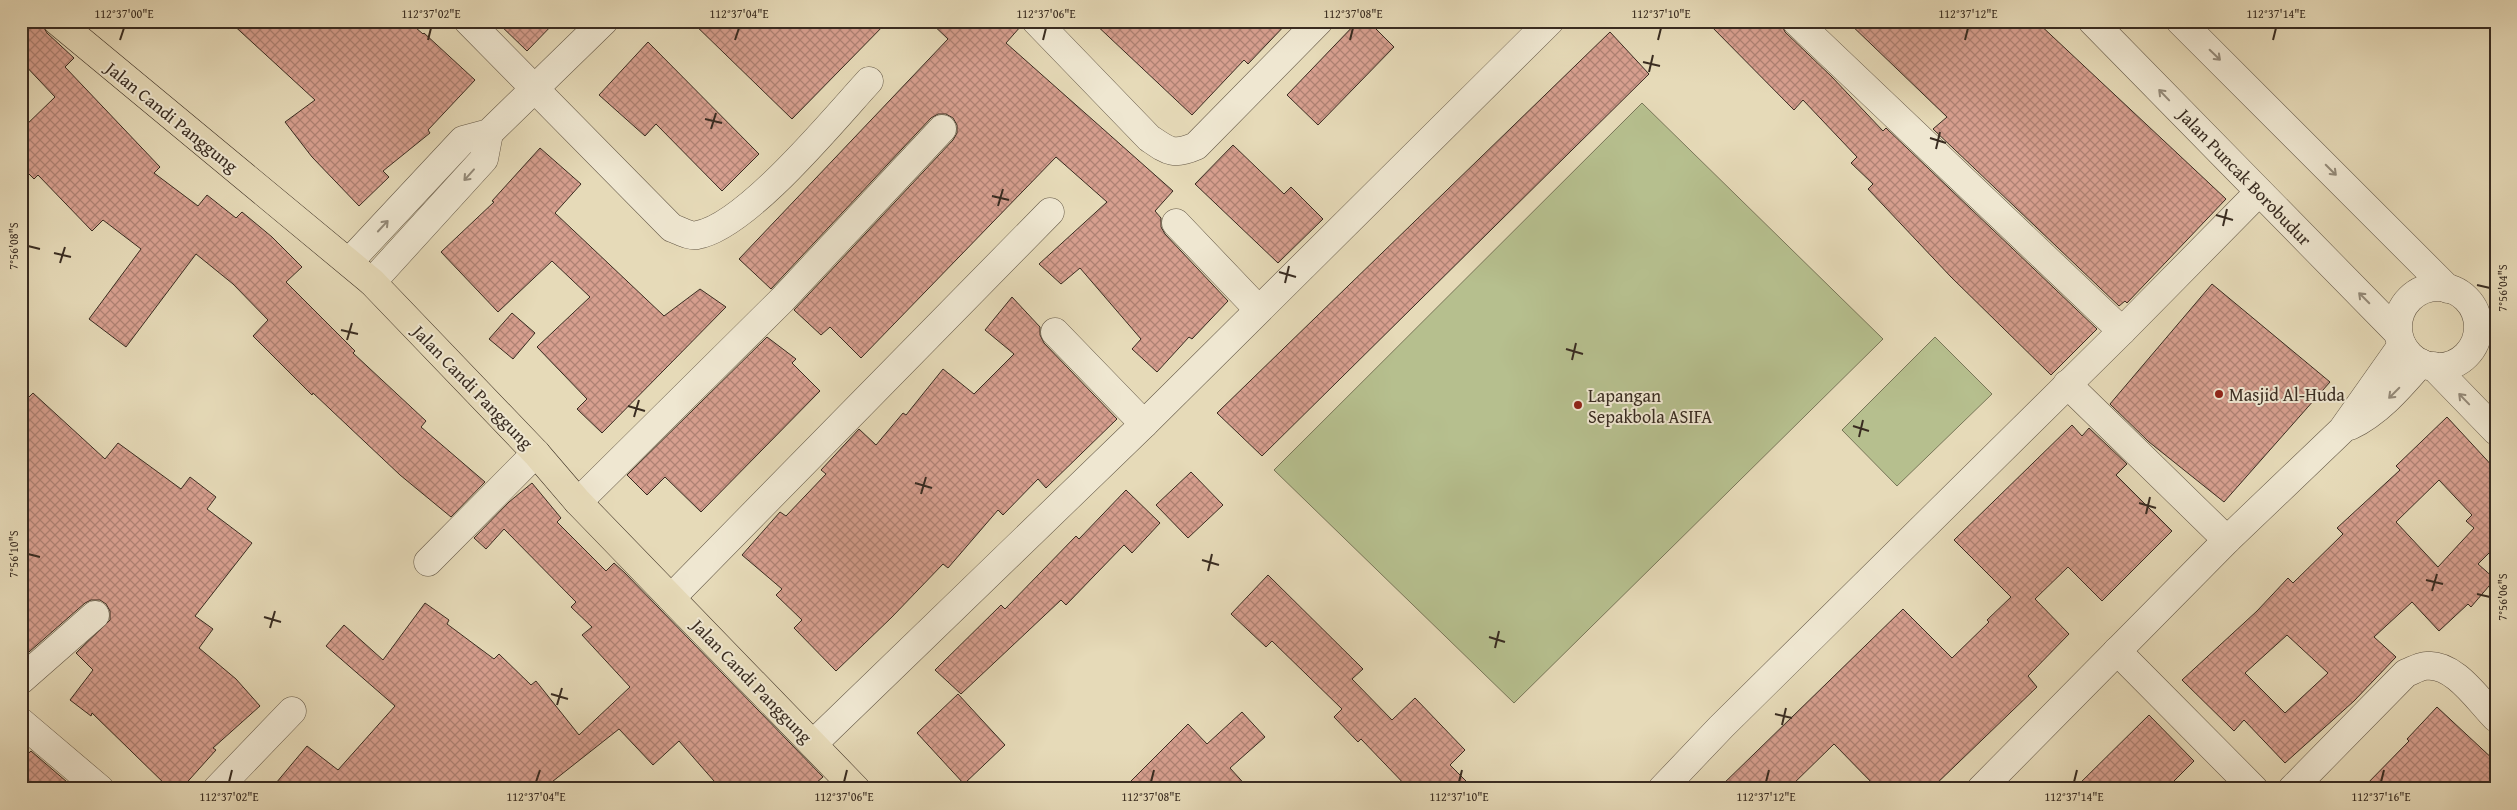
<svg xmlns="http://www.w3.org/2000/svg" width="2517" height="810" viewBox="0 0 2517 810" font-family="'Gentium Book Plus',serif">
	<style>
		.pitch { fill: #b6bf8e; stroke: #787658 }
		.building { fill: url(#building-cross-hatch); stroke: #392c21; fill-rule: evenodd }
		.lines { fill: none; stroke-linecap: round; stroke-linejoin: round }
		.minor-casing { stroke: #645847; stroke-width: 29 }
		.major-casing { stroke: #392c21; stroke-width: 29 }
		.minor { stroke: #efe7d1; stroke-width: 28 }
		.major { stroke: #e6dab8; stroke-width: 28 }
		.oneway { stroke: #948a79 }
		.ticks { fill: none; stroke: #392c21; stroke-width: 2 }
		.poi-dot { fill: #8f2418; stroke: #efe7d1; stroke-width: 2 }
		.labels { text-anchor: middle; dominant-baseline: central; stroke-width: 4; stroke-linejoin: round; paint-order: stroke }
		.street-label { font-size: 18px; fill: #392c21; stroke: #efe7d1 }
		.poi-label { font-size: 18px; fill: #392c21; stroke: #efe7d1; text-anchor: start }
		.neatline { fill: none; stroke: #392c21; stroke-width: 2 }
		.ticks-label { font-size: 12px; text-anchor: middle; fill: #392c21 }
	</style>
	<defs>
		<pattern id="building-cross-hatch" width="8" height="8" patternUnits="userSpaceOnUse" patternTransform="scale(1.25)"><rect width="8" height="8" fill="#d79f8f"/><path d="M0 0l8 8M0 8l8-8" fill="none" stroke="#af8274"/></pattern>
	</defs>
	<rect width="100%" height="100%" fill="#e6dab8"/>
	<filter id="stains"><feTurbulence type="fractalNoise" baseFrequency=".004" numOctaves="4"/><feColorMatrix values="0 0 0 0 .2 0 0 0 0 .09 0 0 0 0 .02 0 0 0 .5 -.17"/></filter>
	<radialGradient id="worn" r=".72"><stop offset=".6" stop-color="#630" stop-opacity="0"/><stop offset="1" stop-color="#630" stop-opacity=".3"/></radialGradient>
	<g class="pitch">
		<path d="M1642,103L1883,339L1514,703L1274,470Z"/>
		<path d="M1935,337L1992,394L1897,486L1842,430Z"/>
	</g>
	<g class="building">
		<path d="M33,21H40L47,33L74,58L65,67L160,167L154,173L198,206L207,195L236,218L242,212L272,237L302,267L286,282L355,351L353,353L426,421L421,427L485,482L451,517L400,475L313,393L312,395L253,336L268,320L233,284L196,254L126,347L89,319L141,249L103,220L92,231L38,175L34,179L21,166V130L55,97L21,61V32Z"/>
		<path d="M229,21H408L423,34L424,33L475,80L428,130L430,133L383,171L389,177L359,206L312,157L285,122L315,100Z"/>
		<path d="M496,21H556L527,51Z"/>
		<path d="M691,21H888L792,119Z"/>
		<path d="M929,21H1021V26L1006,43L1173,191L1155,211L1161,218V227L1165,234L1228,301L1192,339L1189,337L1157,372L1132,349L1141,339L1080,268L1061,284L1039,264L1107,202L1056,157L861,358L830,327L821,335L794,310L953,140L957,133V125L953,118L946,114H938L931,118L771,289L739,259L948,39Z"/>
		<path d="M1092,21H1289L1248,64L1244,60L1192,115Z"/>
		<path d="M1358,21H1368L1394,47L1318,125L1287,95Z"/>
		<path d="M1706,21H1780L1785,32L1832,77L1883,131L1886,128L2097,329L2051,375L1951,277L1868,189L1873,184L1851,163L1857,157L1803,100L1794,110Z"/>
		<path d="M1847,21H2036L2226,199L2127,303L2125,301L2119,306L1933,129L1947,117Z"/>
		<path d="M1610,32L1649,74L1262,456L1217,413Z"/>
		<path d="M648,42L759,154L722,191L656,124L645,136L599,95Z"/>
		<path d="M1233,145L1284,194L1291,187L1323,219L1278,263L1195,184Z"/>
		<path d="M540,148L581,184L555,213L664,316L700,289L726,307L602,433L577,409L587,399L537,347L590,297L552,261L498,312L441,252L494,202L492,201Z"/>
		<path d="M2212,284L2330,382L2224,502L2149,442L2110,404Z"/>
		<path d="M1012,297L1040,327V335L1044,343L1117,419L1046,488L1038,479L1003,515L998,510L948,568L943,564L892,617L836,671L794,628L802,620L776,595L782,589L742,555L780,512L786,516L826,474L821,470L859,429L876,445L903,413L906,415L943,369L974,394L1014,354L985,330Z"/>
		<path d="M512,313L535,333L513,359L489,339Z"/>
		<path d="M767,337L796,359L792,363L820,391L701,512L665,477L647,495L627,475Z"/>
		<path d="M33,393L105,459L118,443L181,489L190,477L216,497L207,509L252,543L195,616L213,629L199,648L236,679L260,706L213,748L216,750L181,789H170L92,713L91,716L70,700L93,670L76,653L110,620V611L106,604L100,600H91L85,603L21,659V405Z"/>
		<path d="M2447,417L2496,470V550L2494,548L2478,564L2495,579L2471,607L2468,604L2439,631L2412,602L2374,637L2396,657L2354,701L2285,763L2244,720L2234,731L2182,680L2257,611L2288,578L2293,583L2343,534L2337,528L2400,470L2396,466ZM2439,480L2472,515L2466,521L2474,528L2438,567L2396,522ZM2287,635L2328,673L2285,713L2245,673Z"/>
		<path d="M2072,425L2082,436L2089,428L2127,464L2116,475L2172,531L2102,601L2068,567L2035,599L2069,634L2028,676L2037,687L1931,789H1878L1834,744L1788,789H1718L1903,609L1952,658L1989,622L1987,620L2011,597L1954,540Z"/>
		<path d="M1191,472L1223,505L1188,538L1156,505Z"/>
		<path d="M532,483L561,518L557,522L606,571L614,563L625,573L823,777L809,789H721L679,741L653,765L619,729L543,789H271L307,746L338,770L395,706L326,646L344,625L383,660L425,603L449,620L447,624L494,659L499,654L531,685L536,681L579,735L630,687L582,635L592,627L571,607L576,602L504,529L486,549L474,538L509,502Z"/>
		<path d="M1126,490L1160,523L1132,553L1124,545L1066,605L1061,600L961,694L935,670L1001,605L1005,609L1076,536L1079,539Z"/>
		<path d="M1268,575L1363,669L1352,679L1392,720L1415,698L1465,750L1450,765L1474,789H1409L1361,739L1358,742L1334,717L1342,709L1272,641L1266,647L1231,614Z"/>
		<path d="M958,694L1005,745L964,784L917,733Z"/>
		<path d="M2437,707L2496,762V789H2362L2409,741L2407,739Z"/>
		<path d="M1242,712L1265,737L1230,768L1249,789H1123L1188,724L1207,744Z"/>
		<path d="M2149,715L2194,761L2166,789H2074Z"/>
		<path d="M31,751L74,788L75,789H21V760Z"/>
	</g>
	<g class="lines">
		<defs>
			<g id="minor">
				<path d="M468,21L672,228C679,230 690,237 697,235C746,227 834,119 869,81"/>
				<path d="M1036,21L1149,138C1168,151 1173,156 1196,146L1319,21"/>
				<path d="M1796,21L2122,331"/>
				<path d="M2092,21L2398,333"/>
				<path d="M2180,21L2448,289"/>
				<path d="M1176,223L1258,309"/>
				<path d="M349,262L463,140L489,133L604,21"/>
				<path d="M372,282L484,159L489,133"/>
				<circle cx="2438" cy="327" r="40"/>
				<path d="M1055,332L1144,424"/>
				<path d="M2433,366L2496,431"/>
				<path d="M2067,384L2227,540"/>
				<path d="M2350,426C2379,412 2400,387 2421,363"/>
				<path d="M578,502L782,300L942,129"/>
				<path d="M428,562L536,453"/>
				<path d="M671,598L1050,212"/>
				<path d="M2117,651L2254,789"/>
				<path d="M21,680L95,615"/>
				<path d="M21,722L100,789"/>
				<path d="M813,744L1144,424L1550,21"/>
				<path d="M217,789L292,711"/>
				<path d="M1662,789L1721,727L2122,331L2259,192"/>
				<path d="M1981,789L2227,540L2342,430L2402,345"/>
				<path d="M2292,789L2406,673C2412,671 2418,667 2425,666C2454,662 2478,700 2496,718"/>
			</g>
			<path id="major" d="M57,21L372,282L536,453L578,502L856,789"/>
		</defs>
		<use href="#minor" class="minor-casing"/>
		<use href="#major" class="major-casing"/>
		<use href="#minor" class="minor"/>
		<use href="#major" class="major"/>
	</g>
	<defs><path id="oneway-shaft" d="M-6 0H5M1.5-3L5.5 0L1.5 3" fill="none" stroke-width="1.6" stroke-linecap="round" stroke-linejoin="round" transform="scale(1.25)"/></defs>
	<g class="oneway">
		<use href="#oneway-shaft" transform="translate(2215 55) rotate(44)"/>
		<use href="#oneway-shaft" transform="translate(2164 95) rotate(-134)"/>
		<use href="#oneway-shaft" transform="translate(2331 170) rotate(45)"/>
		<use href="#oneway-shaft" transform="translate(469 175) rotate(132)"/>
		<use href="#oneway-shaft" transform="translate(383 226) rotate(-47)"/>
		<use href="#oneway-shaft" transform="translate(2364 298) rotate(-135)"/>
		<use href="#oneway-shaft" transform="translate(2394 393) rotate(135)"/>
		<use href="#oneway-shaft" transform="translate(2464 399) rotate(-134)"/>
	</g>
	<path class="ticks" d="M120,40L124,28M428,40L431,28M735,40L739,28M1043,40L1046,28M1350,40L1353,28M1658,40L1661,28M1965,40L1968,28M2273,40L2276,28M1643,62L1660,66M1649,72L1653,55M705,119L722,123M711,129L716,113M1930,138L1946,143M1936,149L1940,132M992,196L1009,200M998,206L1003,189M2216,215L2233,220M2223,226L2227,209M28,246L40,249M54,253L71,257M60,263L65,247M1279,272L1296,277M1285,283L1289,266M2477,285L2490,288M341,330L358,334M347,340L352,323M1566,349L1583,354M1572,360L1576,343M628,406L645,411M634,417L639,400M1853,426L1869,431M1859,437L1863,420M915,483L932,488M921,494L926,477M2139,503L2156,508M2146,514L2150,497M28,554L40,557M1202,560L1219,565M1208,571L1212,554M2426,580L2443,584M2432,591L2437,574M2477,594L2490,597M264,617L281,622M270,628L275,611M1489,637L1505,642M1495,648L1499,631M551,694L568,699M557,705L562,688M1775,714L1792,718M1782,725L1786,708M229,782L232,770M536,782L540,770M844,782L847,770M1151,782L1154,770M1459,782L1462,770M1766,782L1769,770M2074,782L2077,770M2381,782L2384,770"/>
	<g class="poi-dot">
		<circle cx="2219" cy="394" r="5"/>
		<circle cx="1578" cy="405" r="5"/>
	</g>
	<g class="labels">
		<g class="street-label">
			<text transform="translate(172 117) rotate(39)">Jalan Candi Panggung</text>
			<text transform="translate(2245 177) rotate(46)">Jalan Puncak Borobudur</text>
			<text transform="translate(473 387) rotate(46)">Jalan Candi Panggung</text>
			<text transform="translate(752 681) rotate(46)">Jalan Candi Panggung</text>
		</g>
		<g class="poi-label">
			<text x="2229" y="394">Masjid Al-Huda</text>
			<text x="1588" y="395">Lapangan<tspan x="1588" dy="21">Sepakbola ASIFA</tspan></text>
		</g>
	</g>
	<rect width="2517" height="810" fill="none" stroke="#e6dab8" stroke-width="55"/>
	<rect x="28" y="28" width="2462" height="754" class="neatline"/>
	<g class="ticks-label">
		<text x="124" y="18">112°37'00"E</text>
		<text x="431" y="18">112°37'02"E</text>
		<text x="739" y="18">112°37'04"E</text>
		<text x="1046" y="18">112°37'06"E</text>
		<text x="1353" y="18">112°37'08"E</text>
		<text x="1661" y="18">112°37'10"E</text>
		<text x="1968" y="18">112°37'12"E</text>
		<text x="2276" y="18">112°37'14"E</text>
		<text transform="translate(14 246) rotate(-90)" y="4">7°56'08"S</text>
		<text transform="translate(2503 288) rotate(-90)" y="4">7°56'04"S</text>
		<text transform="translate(14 554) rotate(-90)" y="4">7°56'10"S</text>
		<text transform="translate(2503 597) rotate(-90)" y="4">7°56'06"S</text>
		<text x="229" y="801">112°37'02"E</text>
		<text x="536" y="801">112°37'04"E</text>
		<text x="844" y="801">112°37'06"E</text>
		<text x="1151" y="801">112°37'08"E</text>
		<text x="1459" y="801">112°37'10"E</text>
		<text x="1766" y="801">112°37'12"E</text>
		<text x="2074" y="801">112°37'14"E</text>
		<text x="2381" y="801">112°37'16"E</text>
	</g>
	<rect width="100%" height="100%" filter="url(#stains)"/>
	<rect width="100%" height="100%" fill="url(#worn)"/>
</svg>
